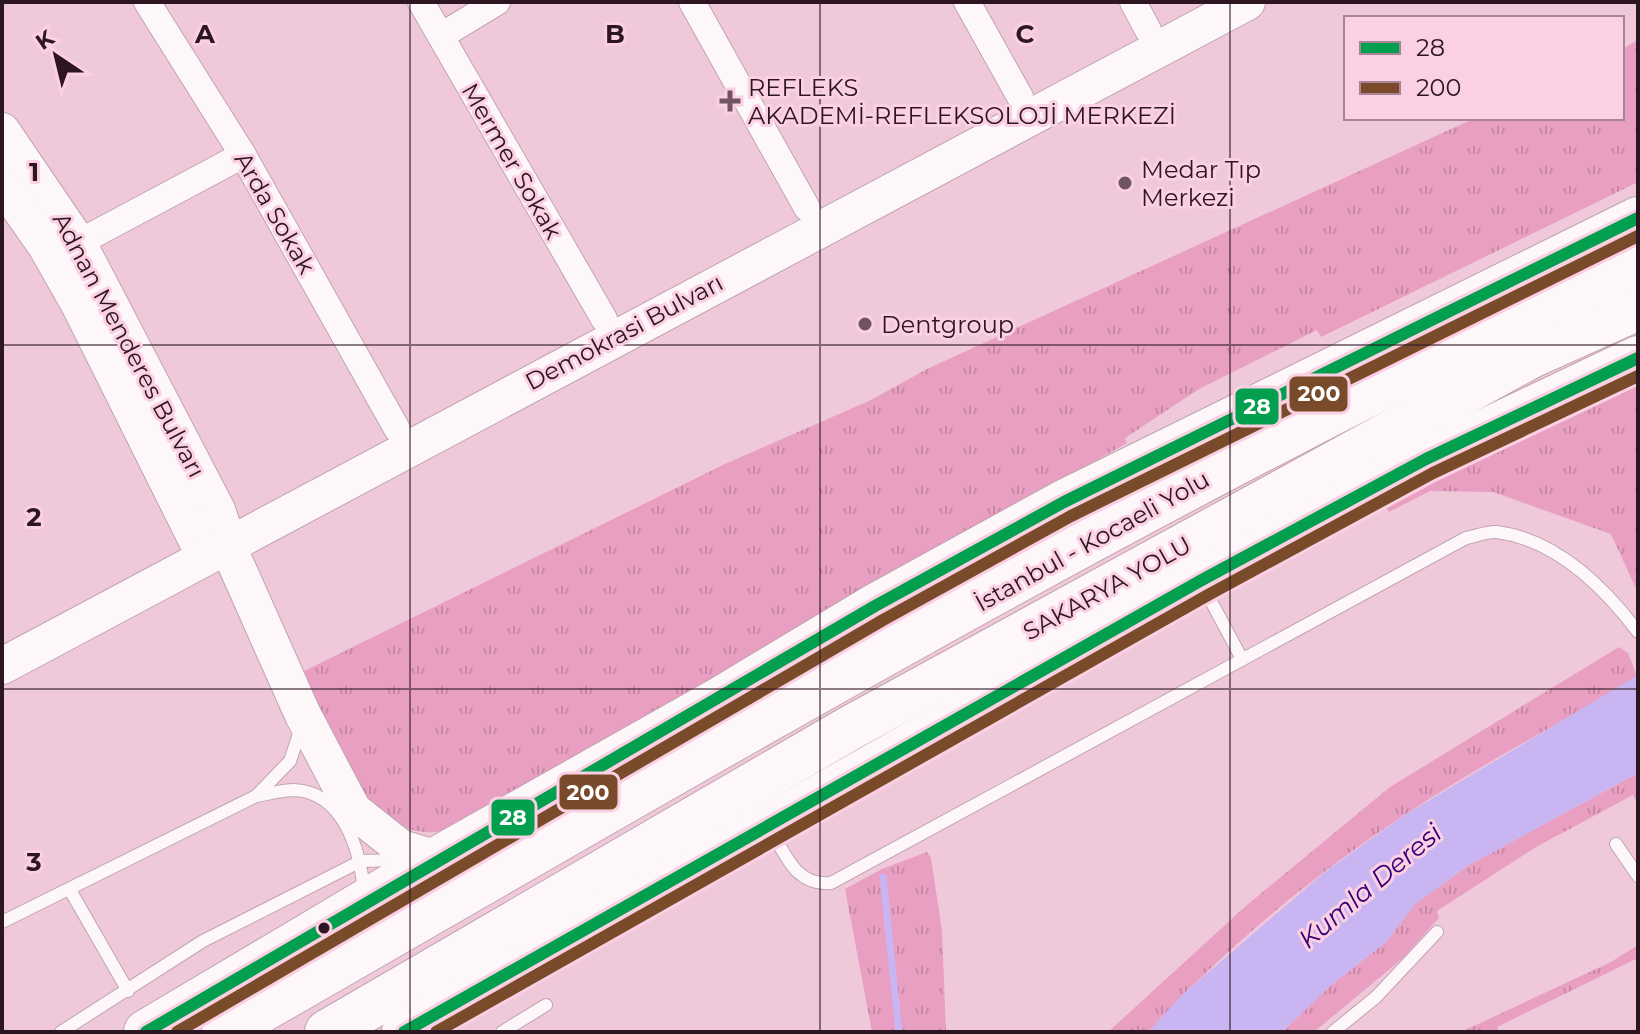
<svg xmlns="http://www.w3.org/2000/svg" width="1640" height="1034" viewBox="0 0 1640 1034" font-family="Montserrat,sans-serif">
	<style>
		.grass { fill: url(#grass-tufts) }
		.water { fill: #c9b5f1 }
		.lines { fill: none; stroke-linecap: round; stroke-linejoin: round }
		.stream { stroke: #c9b5f1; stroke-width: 7 }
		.lane-casing { stroke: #c1a4b1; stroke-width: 14 }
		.street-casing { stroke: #c1a4b1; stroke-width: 28 }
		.secondary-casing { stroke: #c1a4b1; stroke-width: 38 }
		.highway-casing { stroke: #c1a4b1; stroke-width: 46 }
		.lane { stroke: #fdf7f9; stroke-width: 12 }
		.street { stroke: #fdf7f9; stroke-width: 26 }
		.secondary { stroke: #fdf7f9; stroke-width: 36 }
		.highway { stroke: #fdf7f9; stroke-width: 44 }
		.bus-1-casing { stroke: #fad0e2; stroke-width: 18 }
		.bus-2-casing { stroke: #fad0e2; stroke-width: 18 }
		.bus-1 { stroke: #029f4f; stroke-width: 12 }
		.bus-2 { stroke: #7a4b2a; stroke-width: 12 }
		.grid { fill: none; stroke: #2d1521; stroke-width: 2; stroke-opacity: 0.55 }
		.poi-dot { fill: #715462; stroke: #fad0e2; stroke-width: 3 }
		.bus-dot { fill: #2d1521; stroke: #fad0e2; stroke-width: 3 }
		.labels { text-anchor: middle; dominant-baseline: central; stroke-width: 6; stroke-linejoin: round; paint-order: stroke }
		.poi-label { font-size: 24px; fill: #2d1521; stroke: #fad0e2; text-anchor: start }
		.street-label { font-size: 24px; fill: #2d1521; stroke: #fad0e2 }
		.water-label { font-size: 26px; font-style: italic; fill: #340078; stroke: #fad0e2 }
		.grid-label { font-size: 26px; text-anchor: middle; font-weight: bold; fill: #2d1521; stroke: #fad0e2; stroke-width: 6; stroke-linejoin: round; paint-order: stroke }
		.line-badge { stroke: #fad0e2; stroke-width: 3 }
		.badge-label { font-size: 22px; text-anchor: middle; font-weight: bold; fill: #fff }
	</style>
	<defs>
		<pattern id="grass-tufts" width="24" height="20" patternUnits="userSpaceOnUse" patternTransform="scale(2)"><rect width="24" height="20" fill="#e89fc2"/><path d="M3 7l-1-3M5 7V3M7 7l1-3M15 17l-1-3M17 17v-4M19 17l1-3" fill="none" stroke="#c788a6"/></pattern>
	</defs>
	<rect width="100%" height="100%" fill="#efc9da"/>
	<g class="grass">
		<path d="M1638,40V182L1321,337L1317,330L1199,389L1125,438L1127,443L446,830C367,850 328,727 302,672L725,464L871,400L927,369L1475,118H1622V49Z"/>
		<path d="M1638,382V593L1611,534L1493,492L1430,491L1389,512L1384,504L1502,444Z"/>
		<path d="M1619,647L1628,653L1637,676L1628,683C1553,727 1475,768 1403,816C1311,877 1222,951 1148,1032H1108L1247,905L1390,787Z"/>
		<path d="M1638,773V806L1633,795L1536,847L1437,911L1439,918L1403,958L1314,1032H1282L1330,986L1386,942L1415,904L1469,865Z"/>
		<path d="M927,852L931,858L942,931L946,1032H872L845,889L882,869Z"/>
		<path d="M1638,945V958L1497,1027L1499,1032H1461L1611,962Z"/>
	</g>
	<path class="water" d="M1638,675V773L1469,865L1415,904L1386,942L1330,986L1282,1032H1148L1182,995L1325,872L1403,816Z"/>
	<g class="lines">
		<path class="stream" d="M883,877L899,1032"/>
		<defs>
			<g id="lane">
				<path d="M1204,588L1242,659"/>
				<path d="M256,796C268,794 282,790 294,790C344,792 360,851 364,891"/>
				<path d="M772,832C787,858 797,886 831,883L1466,538C1476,536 1488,531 1497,532C1557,540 1604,587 1638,632"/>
				<path d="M1616,844L1638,876"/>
				<path d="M70,890L128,991"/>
				<path d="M2,922L256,796L290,761L300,731"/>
				<path d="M61,1032L203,941L361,861L400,860"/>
				<path d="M502,1032L546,1005"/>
				<path d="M1333,1032L1376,997L1437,932"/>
			</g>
			<g id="street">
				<path d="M147,2L243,155L397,429"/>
				<path d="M421,2L604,319"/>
				<path d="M692,2L807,208"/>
				<path d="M967,2L1020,97"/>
				<path d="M1133,2L1148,30"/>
				<path d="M441,36L497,2"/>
				<path d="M78,243L243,155"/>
			</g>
			<g id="secondary">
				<path d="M2,131L78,243L217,510L234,560L303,715L353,810L401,848L437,859"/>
				<path d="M2,183L46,246L80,306L205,557"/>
				<path d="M2,666L1247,2"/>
			</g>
			<g id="highway">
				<path d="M146,1032L437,859L717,701L875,606L1064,502L1638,219"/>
				<path d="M224,1032C689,765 1152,490 1638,263"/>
				<path d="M327,1032L850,728L1531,356L1638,308"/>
				<path d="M404,1032L1200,581L1426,459L1638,358"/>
			</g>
		</defs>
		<use href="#lane" class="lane-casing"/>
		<use href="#street" class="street-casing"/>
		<use href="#secondary" class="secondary-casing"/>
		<use href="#highway" class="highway-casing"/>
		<use href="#lane" class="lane"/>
		<use href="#street" class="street"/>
		<use href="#secondary" class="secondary"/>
		<use href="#highway" class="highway"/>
		<defs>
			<g id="bus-1">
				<path d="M146,1032L875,606L1064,502L1638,218"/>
				<path d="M404,1032L1200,581L1426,459L1638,358"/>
			</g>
			<g id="bus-2">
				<path d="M177,1032L883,620L1071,516L1638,236"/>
				<path d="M436,1032L1208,595L1433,473L1638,376"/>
			</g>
		</defs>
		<use href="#bus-1" class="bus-1-casing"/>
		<use href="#bus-2" class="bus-2-casing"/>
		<use href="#bus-1" class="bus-1"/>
		<use href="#bus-2" class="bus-2"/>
	</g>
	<path class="grid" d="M410,2V1032M820,2V1032M1230,2V1032M2,345H1638M2,689H1638"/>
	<g class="poi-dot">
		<path d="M726 89h8v8h8v8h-8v8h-8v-8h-8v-8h8z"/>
		<circle cx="1125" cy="183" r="8"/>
		<circle cx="865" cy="324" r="8"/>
	</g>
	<circle class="bus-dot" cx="324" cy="928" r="7"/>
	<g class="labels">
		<g class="poi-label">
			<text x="748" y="87">REFLEKS<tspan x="748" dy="28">AKADEMİ-REFLEKSOLOJİ MERKEZİ</tspan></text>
			<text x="1141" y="169">Medar Tıp<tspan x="1141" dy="28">Merkezi</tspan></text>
			<text x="881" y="324">Dentgroup</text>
		</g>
		<g class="street-label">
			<text transform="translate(512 161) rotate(60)">Mermer Sokak</text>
			<text transform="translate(275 213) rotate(60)">Arda Sokak</text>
			<text transform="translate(624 332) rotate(-28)">Demokrasi Bulvarı</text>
			<text transform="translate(129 345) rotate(62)">Adnan Menderes Bulvarı</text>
			<text transform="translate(1092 541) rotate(-29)">İstanbul - Kocaeli Yolu</text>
			<text transform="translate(1107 588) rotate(-29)">SAKARYA YOLU</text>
		</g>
		<g class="water-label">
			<text transform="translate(1370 886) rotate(-40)">Kumla Deresi</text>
		</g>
	</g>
	<g class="grid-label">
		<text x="205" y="43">A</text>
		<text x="615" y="43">B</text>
		<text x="1025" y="43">C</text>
		<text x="34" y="181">1</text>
		<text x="34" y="526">2</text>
		<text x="34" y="871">3</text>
	</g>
	<g class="line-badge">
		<rect x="1288" y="375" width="61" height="38" rx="8" fill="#7a4b2a"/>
		<rect x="1234" y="387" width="46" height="39" rx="8" fill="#029f4f"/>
		<rect x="558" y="773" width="61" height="38" rx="8" fill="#7a4b2a"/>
		<rect x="490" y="798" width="46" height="39" rx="8" fill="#029f4f"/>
	</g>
	<g class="badge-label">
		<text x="1319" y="401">200</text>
		<text x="1257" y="414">28</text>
		<text x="588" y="800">200</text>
		<text x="513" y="825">28</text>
	</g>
	<rect width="1640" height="1034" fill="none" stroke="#2d1521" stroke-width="8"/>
	<rect x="1344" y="16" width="280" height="104" fill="#fad0e2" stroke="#a88595" stroke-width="2"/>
	<rect x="1360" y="42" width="40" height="12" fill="#029f4f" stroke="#a88595" stroke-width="2"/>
	<text x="1416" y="56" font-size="24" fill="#2d1521">28</text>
	<rect x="1360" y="82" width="40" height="12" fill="#7a4b2a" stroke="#a88595" stroke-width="2"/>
	<text x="1416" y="96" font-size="24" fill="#2d1521">200</text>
	<g transform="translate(56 56) rotate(325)" stroke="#fad0e2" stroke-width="6" paint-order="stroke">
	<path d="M0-6L14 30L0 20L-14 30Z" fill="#2d1521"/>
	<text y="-12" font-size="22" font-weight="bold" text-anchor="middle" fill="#2d1521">K</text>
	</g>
</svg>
